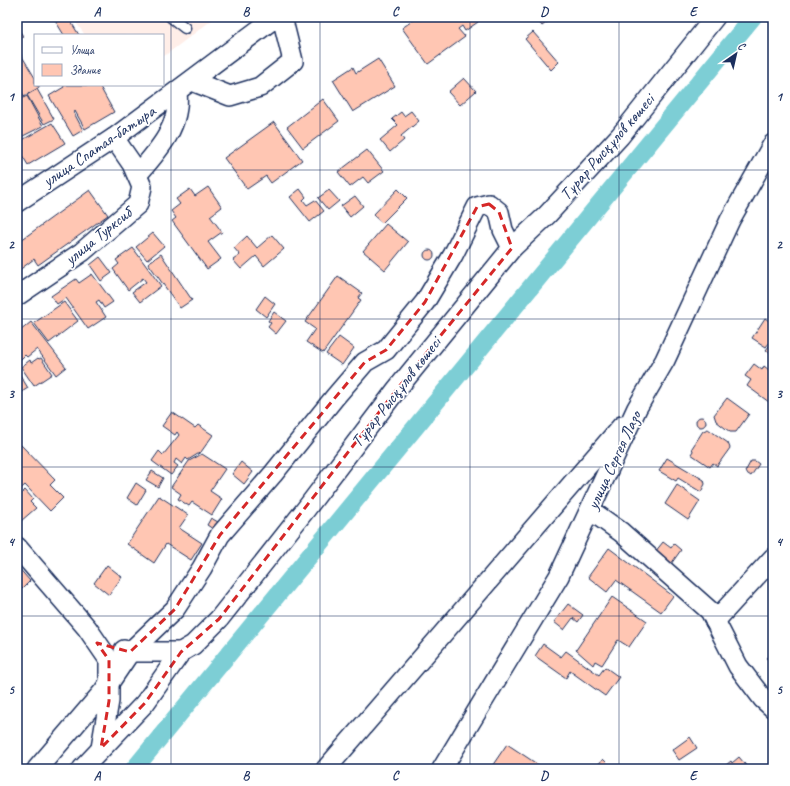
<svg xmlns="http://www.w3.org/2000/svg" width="790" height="786" viewBox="0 0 790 786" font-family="Caveat,sans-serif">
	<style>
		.built { fill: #ffeee8 }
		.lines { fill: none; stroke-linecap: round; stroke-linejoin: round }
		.canal { stroke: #7dced5; stroke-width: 18 }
		.building { fill: #ffc6b3; stroke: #1b2f5e }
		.lane-casing { stroke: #1b2f5e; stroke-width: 13 }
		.street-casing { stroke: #1b2f5e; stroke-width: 22 }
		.lane { stroke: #fff; stroke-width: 10 }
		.street { stroke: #fff; stroke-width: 19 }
		.marked { fill: none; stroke: #d62828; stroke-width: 3; stroke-dasharray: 8 5; stroke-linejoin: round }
		.grid { fill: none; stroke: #1b2f5e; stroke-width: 1; stroke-opacity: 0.55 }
		.labels { text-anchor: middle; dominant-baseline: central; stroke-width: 3.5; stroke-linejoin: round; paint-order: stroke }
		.street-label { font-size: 17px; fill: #1b2f5e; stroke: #fff }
		.neatline { fill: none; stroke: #1b2f5e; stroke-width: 1.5 }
		.grid-label { font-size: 13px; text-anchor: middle; font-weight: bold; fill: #1b2f5e }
	</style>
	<rect width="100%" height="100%" fill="#fff"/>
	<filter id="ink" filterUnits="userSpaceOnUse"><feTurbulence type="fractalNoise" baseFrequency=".025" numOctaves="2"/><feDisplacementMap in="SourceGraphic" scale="8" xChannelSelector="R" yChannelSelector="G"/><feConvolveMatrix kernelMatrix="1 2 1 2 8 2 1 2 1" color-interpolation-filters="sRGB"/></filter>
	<g filter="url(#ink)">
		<path class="built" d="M72,17H216L163,57V35H85Z"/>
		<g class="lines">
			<path class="canal" d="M134,769L753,17"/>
		</g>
		<g class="building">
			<path d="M53,17H68L79,35H64Z"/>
			<path d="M418,17L422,20L426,17H474L478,22L465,31L462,26L458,29L465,37L428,64L402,28Z"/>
			<path d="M535,17H554L542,26Z"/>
			<path d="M19,30L23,36L17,40V31Z"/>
			<path d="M533,32L559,62L551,70L525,39Z"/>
			<path d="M17,48L35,78V85L40,87L24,96L17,84Z"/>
			<path d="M378,59L395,86L353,112L333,80L353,67L356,73Z"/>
			<path d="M464,78L476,91L460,105L448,92Z"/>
			<path d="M63,85H99L114,112L85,129L75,111L74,113L83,130L73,136L49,96L64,87Z"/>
			<path d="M37,89L54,119L44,124L27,95Z"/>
			<path d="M27,96L43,126L17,139V101Z"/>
			<path d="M323,99L339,121L303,148L287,127Z"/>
			<path d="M411,111L419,121L401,136L404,140L390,152L380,140L398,125L392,119L401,112L404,116Z"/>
			<path d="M274,122L302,160L271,183L266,176L247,189L224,158Z"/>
			<path d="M52,123L65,143L28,165L17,147V143Z"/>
			<path d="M367,150L384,171L368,183L363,177L350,187L338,172Z"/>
			<path d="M208,187L222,207L210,216L222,232L208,242L221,259L207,269L172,221L176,218L171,211L180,204L176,199L190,189L195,196Z"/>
			<path d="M300,189L306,197L303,200L307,205L315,200L324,211L310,222L290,197Z"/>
			<path d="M398,189L407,198L382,223L373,215Z"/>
			<path d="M90,190L108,215L38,265L34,259L18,271L17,243Z"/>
			<path d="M329,190L339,201L328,210L318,198Z"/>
			<path d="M355,196L363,206L350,217L341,206Z"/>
			<path d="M386,224L408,242L385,270L363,251Z"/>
			<path d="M153,233L164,246L147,260L136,247Z"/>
			<path d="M272,235L284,249L264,266L256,256L241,269L233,260L240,255L234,248L247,236L257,248Z"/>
			<path d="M133,248L161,286L140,302L132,292L146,282L143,278L128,290L113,269L119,264L116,260Z"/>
			<circle cx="429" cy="255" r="5"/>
			<path d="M161,254L192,300L180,308L148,263Z"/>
			<path d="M100,257L112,273L101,281L90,265Z"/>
			<path d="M92,274L113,302L104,308L99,300L96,302L106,317L88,329L66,298L57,304L51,296L76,279L79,283Z"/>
			<path d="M338,276L362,293L358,298L361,300L323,353L306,342L315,329L305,322Z"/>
			<path d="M265,296L275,304L266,317L256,309Z"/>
			<path d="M64,302L78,321L49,343L34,323Z"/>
			<path d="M274,312L286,321L276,334L268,327L271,323L268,321Z"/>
			<path d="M765,318L773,324V338L766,347L752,338Z"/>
			<path d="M31,322L66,367L56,375L37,349L27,357L25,355L21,359L17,354V328L20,331Z"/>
			<path d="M339,337L354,348L342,365L326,354Z"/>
			<path d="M773,341V355L766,350Z"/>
			<path d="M38,358L39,359L41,358L52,374L34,386L21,367L30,360L31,363Z"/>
			<path d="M754,364L762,370L764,366L773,373V405L747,386L751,380L745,376Z"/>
			<path d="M17,370L28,388L17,395Z"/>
			<path d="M727,398L749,414L736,432H730L716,421L714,415Z"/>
			<path d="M172,412L195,428L198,425L213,435L201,452L188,460L186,458L182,464L176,459L174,463L178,466L171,475L152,461L159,451L163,455L179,435L177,432L175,435L162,426Z"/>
			<circle cx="701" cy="422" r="5"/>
			<path d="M708,429L728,443L730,448L717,466L713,463L710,467L691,454L693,451L692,448L703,431Z"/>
			<path d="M21,445L55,480L50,485L63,498L50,511L25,485L17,492V448Z"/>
			<path d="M202,454L225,469L210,491L222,499L212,515L192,502L189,506L178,499L181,494L171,487L189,461Z"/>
			<path d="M667,458L704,480L705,484L701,492L678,478L676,481L659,471Z"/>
			<path d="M751,461H755L759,464L751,476L745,472Z"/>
			<path d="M241,462L253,472L244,484L232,474Z"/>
			<path d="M152,471L163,478L158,487L146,480Z"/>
			<path d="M136,483L146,490L137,505L127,498Z"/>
			<path d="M677,485L700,501L688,520L665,504Z"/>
			<path d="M25,490L33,499L30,502L36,508L21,521L17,517V493L19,496Z"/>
			<path d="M159,496L188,515L179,528L202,543L191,560L166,544L154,563L127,544Z"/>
			<path d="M211,518L218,522L213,529L207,525Z"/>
			<path d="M663,542L671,548L674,544L681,550L671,564L655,552Z"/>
			<path d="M609,548L673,596L661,612L616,580L607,592L588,577Z"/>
			<path d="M107,565L122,577L109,595L94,583Z"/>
			<path d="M17,566L30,581L22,589L17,583Z"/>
			<path d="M612,597L647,621L629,647L618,640L602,665L595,661L593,665L576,650Z"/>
			<path d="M568,604L583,615L578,622L573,618L564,630L554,622Z"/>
			<path d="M543,644L561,657L566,651L599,675L605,667L619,677L605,696L570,671L566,678L535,656Z"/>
			<path d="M773,651V664L766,658Z"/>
			<path d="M690,737L697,748L679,760L672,750Z"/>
			<path d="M507,744L543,768L542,769H490Z"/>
			<path d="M739,757L749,769H721L731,761L732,763Z"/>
			<path d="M603,759L613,769H594Z"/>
		</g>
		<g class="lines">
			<defs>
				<path id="lane" d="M171,17L185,28"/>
				<g id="street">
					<path d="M192,81L230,96L260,87L293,61L282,17"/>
					<path d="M137,175C158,151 181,126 177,93"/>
					<path d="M17,202L114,138L276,17"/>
					<path d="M17,296L82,252L138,204L142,187L132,164L114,138"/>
					<path d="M590,510L621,532L710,611L738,666L763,699L773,708"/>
					<path d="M17,547L87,628L109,660V701L101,748"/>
					<path d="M715,621L773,558"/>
					<path d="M124,650L130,652H181"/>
					<path d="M37,769L103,692L130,652L175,609L202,568L220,535L273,474L335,397L365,362L386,350L425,302L453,255L477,207L489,204L499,212L503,230L512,248"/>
					<path d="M82,769L145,703L181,652L193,645L219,619L306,509L397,389L512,248L547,215L620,136L715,17"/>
					<path d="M326,769L622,426"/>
					<path d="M442,769L559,576L637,408L665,360L730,220L773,144"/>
				</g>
			</defs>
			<use href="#lane" class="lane-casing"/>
			<use href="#street" class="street-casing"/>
			<use href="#lane" class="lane"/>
			<use href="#street" class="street"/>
		</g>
	</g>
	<path class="marked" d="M489,204L499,212L512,248L397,389L219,619L181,652L145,703L101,748L109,701V660L97,643L130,652L175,609L220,535L365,362L386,350L425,302L477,207Z"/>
	<path class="grid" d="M171,17V769M320,17V769M470,17V769M619,17V769M17,170H773M17,319H773M17,467H773M17,616H773"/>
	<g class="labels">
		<g class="street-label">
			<text transform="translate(99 146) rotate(-34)">улица Спатая-батыра</text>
			<text transform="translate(607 147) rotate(-49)">Тұрар Рысқұлов көшесі</text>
			<text transform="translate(98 236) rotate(-39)">улица Турксиб</text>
			<text transform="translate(396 392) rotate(-52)">Тұрар Рысқұлов көшесі</text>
			<text transform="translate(614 460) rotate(-65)">улица Сергея Лазо</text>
		</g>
	</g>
	<rect width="790" height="786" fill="none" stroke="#fff" stroke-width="44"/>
	<rect x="34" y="34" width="130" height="52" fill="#ffffff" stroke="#a4acbf"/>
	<rect x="42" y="47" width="20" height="6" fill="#ffffff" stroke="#a4acbf"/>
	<text x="70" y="54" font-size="12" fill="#1b2f5e">Улица</text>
	<rect x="42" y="64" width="20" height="12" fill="#ffc6b3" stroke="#a4acbf"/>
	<text x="70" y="74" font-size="12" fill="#1b2f5e">Здание</text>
	<g transform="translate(736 54) rotate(34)" stroke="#ffffff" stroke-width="3" paint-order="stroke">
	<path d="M0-3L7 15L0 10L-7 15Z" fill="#1b2f5e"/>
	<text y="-6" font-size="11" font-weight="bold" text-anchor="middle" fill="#1b2f5e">С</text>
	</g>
	<rect x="22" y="22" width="746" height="742" class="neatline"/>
	<g class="grid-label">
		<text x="97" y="16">A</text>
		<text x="246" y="16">B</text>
		<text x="395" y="16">C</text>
		<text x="544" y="16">D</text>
		<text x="693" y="16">E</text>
		<text x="11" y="101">1</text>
		<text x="779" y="101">1</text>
		<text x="11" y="249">2</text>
		<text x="779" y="249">2</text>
		<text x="11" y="398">3</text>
		<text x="779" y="398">3</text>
		<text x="11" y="546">4</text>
		<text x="779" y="546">4</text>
		<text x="11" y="694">5</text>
		<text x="779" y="694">5</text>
		<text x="97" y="780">A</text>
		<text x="246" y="780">B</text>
		<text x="395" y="780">C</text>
		<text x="544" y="780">D</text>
		<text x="693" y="780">E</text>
	</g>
</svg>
